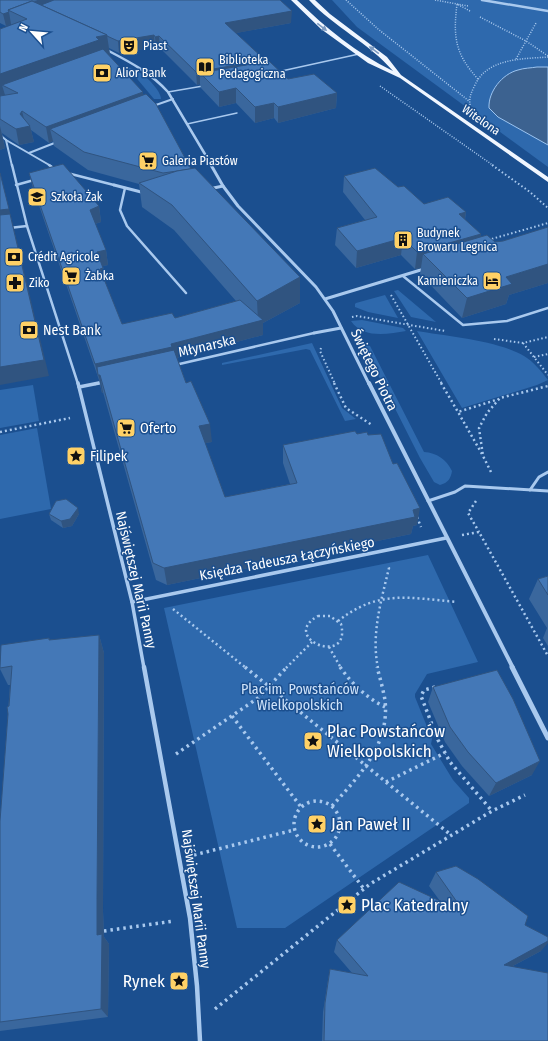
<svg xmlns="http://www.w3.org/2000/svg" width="548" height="1041" viewBox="0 0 548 1041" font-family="'Fira Sans Condensed',sans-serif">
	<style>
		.green { fill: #2e69ad }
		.water { fill: #3c6290; stroke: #9cc4f0 }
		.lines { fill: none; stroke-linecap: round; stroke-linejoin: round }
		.path-far3 { stroke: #a9c9ee; stroke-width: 1.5; stroke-dasharray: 1 1.5; stroke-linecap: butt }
		.path-far2 { stroke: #a9c9ee; stroke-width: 2; stroke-dasharray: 1.5 2.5; stroke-linecap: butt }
		.path-far1 { stroke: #a9c9ee; stroke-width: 2.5; stroke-dasharray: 2 3; stroke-linecap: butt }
		.path { stroke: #a9c9ee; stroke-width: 3.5; stroke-dasharray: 2.5 4; stroke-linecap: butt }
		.service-far2 { stroke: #a9c9ee; stroke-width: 1.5 }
		.service-far1 { stroke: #a9c9ee; stroke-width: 2.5 }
		.service { stroke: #a9c9ee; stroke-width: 3 }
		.pedestrian-far3 { stroke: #a9c9ee; stroke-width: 2 }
		.pedestrian-far2 { stroke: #a9c9ee; stroke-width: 2.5 }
		.pedestrian-far1 { stroke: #a9c9ee; stroke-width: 3.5 }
		.pedestrian { stroke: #a9c9ee; stroke-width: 4.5 }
		.minor-far3 { stroke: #a9c9ee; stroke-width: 2.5 }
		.minor-far2 { stroke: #a9c9ee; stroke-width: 3 }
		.minor-far1 { stroke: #a9c9ee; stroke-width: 4 }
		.minor { stroke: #a9c9ee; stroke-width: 5 }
		.primary { fill: #f0f6ff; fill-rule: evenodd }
		.wall { fill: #3a679d }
		.shaded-wall { fill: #305480 }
		.building { fill: #4478b7; stroke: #305480 }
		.oneway { fill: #7b9ac1 }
		.labels { text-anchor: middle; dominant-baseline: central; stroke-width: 3; stroke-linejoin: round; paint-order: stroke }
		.far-poi-label { font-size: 12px; fill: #fff; stroke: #1b4f8f; text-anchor: start }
		.far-street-label { font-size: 12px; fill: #fff; stroke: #1b4f8f }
		.poi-label { font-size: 14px; fill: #fff; stroke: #1b4f8f; text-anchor: start }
		.street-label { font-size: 14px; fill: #fff; stroke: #1b4f8f }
		.park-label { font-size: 14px; fill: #cfe3fa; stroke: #1b4f8f }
		.near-poi-label { font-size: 17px; fill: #fff; stroke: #1b4f8f; text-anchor: start }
	</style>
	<rect width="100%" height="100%" fill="#1b4f8f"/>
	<g class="green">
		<path d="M332,0H548V167L357,27Z"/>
		<path d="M128,68C138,67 161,89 161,99H154Z"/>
		<path d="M398,290L436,322L411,317L394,291Z"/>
		<path d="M385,295L398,318L368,312L355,307V304L356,303Z"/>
		<path d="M362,320L403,328L406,331C388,334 363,339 351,321Z"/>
		<path d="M417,331C446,336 500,341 524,356C533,361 542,372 548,380L537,385L462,408Z"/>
		<path d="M312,343L342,408L356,419L345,421L310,350L306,349L222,365V363Z"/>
		<path d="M367,345L370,346L424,452C437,453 446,459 452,471C451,478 448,483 440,485L434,482L420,458L364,347Z"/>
		<path d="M33,385L39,421L0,428V390Z"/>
		<path d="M37,428L51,509L0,519V435Z"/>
		<path d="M428,555L478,662L427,674L415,694V697L432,739L431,744L453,780L469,798V803L285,928H237L164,608Z"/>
	</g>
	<path class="water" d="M537,67H548V145L498,117L489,108C488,92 502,74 518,70C524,68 531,68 537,67Z"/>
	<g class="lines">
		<g class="path-far3">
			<path d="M346,0L378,29L469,101"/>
			<path d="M435,0L468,6"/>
			<path d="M470,11L457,4C453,37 455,54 478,79"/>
			<path d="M480,17L526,41L548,56"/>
			<path d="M516,59L536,23"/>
			<path d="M380,86L494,166"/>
			<path d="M470,105C469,98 471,93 474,87C486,58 521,59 548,57"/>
		</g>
		<g class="path-far2">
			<path d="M492,165L530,192L548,208"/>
			<path d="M488,240L548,223"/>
			<path d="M391,295L442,384"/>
			<path d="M352,317L357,316L445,331"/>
			<path d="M494,339L523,343L548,337"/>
			<path d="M523,343L548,375"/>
			<path d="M321,348L320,351L335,384"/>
			<path d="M534,357L548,354"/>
		</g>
		<g class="path-far1">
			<path d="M334,383L346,408L372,425"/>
			<path d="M441,383L458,412"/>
			<path d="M0,432L70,418"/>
			<path d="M482,454L458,412L499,399"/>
			<path d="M491,472L483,456L479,428L487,413L500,398L548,386"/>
			<path d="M476,501L468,513L479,532"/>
			<path d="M417,517L421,527"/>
			<path d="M462,535L479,532L548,656"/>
			<path d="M173,609L246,668"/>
			<path d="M318,616H330L341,624C352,668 278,638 318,616Z"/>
			<path d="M338,621C379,589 409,598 457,602"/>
			<path d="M329,647L341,668"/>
			<path d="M286,668L312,642"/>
			<path d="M378,668C371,635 381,601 389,568L388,566"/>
		</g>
		<g class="path">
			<path d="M245,667L451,835"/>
			<path d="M340,667C352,684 367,698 385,707"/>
			<path d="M435,687L424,690L421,696L438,740L450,762L492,811"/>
			<path d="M232,716L301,807"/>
			<path d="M176,754L258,698L287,667"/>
			<path d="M386,782L445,753"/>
			<circle cx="317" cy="824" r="23"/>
			<path d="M332,806C359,776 390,745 385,700C383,689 380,678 377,667"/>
			<path d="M330,844L364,889"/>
			<path d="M194,855L294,830"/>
			<path d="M104,931L174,921"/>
			<path d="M215,1009L370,884L492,811L525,795"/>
		</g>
		<g class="service-far2">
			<path d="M277,72L359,54"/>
			<path d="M168,92L203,86"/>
			<path d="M187,124L237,113"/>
		</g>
		<g class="service-far1">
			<path d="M125,188L120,210L127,226L186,293"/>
			<path d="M403,276L463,325L507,321L548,308"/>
		</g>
		<g class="service">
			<path d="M530,490L539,477L548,472"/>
			<path d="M428,501L455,492L465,486L548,491"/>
		</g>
		<g class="pedestrian-far3">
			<path d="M153,106L173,99"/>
			<path d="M0,135L6,140L12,166"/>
			<path d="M6,140L51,166"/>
			<path d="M29,153L57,142"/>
		</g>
		<g class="pedestrian-far2">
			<path d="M12,165L27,226L78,384"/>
			<path d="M49,165L55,169"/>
			<path d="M67,173L114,185"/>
			<path d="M16,185L34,180"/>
			<path d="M0,229L27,226"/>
			<path d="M175,365L314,333"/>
			<path d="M95,384L103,382"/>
		</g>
		<g class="pedestrian-far1">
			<path d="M78,383L132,602L144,668"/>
			<path d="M79,387L99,383"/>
			<path d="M132,602L446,538"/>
		</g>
		<path class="pedestrian" d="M144,667L190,918L197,986L200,1041"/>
		<g class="minor-far3">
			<path d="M482,0L548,11"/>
			<path d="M105,49C128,61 150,72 168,92L212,166"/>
		</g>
		<g class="minor-far2">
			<path d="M211,165L223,186L238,206L316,287L333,311L369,384"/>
			<path d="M114,185L145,193"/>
			<path d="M209,189L223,186"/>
			<path d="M325,299L424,269"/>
			<path d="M314,333L341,328"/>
		</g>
		<path class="minor-far1" d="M369,383L513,668"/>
		<path class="minor" d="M512,667L548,738"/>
		<path class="primary" d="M291,0H297C326,28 356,53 393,71C369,43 334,27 309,0H315L330,14L387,57L401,75L548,177V182L400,78L368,63L321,29Z"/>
	</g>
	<g class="wall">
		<path d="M0,0L291,23L236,33L265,60V62L288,79L337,93L336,108L278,123L274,118L255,123L236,103L219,107L201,88L200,84L197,85L160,48L156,49L155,47L119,53L109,48L110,55H109L143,95L191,169L300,277V303L263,323V335L177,358L186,383L212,442L205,443L225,497L290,484L283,463V445L357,434L368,435L417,525L413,526L411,534L167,585L156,580L103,392L102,393L99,380L33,188L29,173L99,206L101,222L95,224L106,250L108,265L103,266L106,284L122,324L175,318L236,301L174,230L142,207L139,184L88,170L54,146L53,141L49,143L31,130L34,142L19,145L2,133L5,148L0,150V29L11,25V24L6,26L0,23Z"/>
		<path d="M344,176L398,187L424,204L466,212L465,220L481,234L480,237L495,242L503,241L548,227V283L509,295L506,304L462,318L420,274L421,268L415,269L401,255L356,268L335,245L337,228L365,220L343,192Z"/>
		<path d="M49,514H79L72,526L63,528L51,520Z"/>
		<path d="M548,576V646L543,638L547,628L529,599L538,579Z"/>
		<path d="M99,635L104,653L103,911L104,937L109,944L108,1017L0,1031V821L10,685H8L0,669V660L49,638L50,640Z"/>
		<path d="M433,687L532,775L489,796L462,766L445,742L428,702Z"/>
		<path d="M436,872L525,925L541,951L511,967L548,1041H322L323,1012L328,980L330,969L352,973L334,952L337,940L440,901L429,886Z"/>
	</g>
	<g class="shaded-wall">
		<path d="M39,0H72L48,9L33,2Z"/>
		<path d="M292,11L291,23L226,35L225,23Z"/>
		<path d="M9,12L11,24L6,26L3,14Z"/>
		<path d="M107,35L110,55L101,56L2,85L5,95L0,96V74L96,37Z"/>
		<path d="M154,35L155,47L119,53L118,41Z"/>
		<path d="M159,36L160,48L156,49L155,37Z"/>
		<path d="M265,60V72L200,73V84L197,85L196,72Z"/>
		<path d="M236,88V103L219,107V92Z"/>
		<path d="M143,92L144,107L50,129L53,141L49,143L46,127Z"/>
		<path d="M337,93L336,108L278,123V107Z"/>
		<path d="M274,103V118L255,123V107Z"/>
		<path d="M22,111L26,127L30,126L34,142L19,145L16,129L20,114Z"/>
		<path d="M0,126L5,148L0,150Z"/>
		<path d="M0,172L13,225L49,376L0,385Z"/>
		<path d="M99,206L101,222L92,225L90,210Z"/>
		<path d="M466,212L463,228L459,214Z"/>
		<path d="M481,234L477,251L423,254L421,268L415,269L417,252Z"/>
		<path d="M403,238L401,255L356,268L357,251Z"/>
		<path d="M106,250L108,265L99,267L97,252Z"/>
		<path d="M548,264V283L509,295L506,304L462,318L467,298L506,277Z"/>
		<path d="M103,268L106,284H103L100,269Z"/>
		<path d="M300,277V303L263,323V335L173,359L100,375L103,392L102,393L97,367L99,380L95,364L171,344L258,321L257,301Z"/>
		<path d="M210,424L212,442L200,444L199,426Z"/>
		<path d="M78,508L79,514L72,526L63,528L61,521Z"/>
		<path d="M420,508L417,525L413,526L411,534L167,585L164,568Z"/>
		<path d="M99,635L104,653L103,911L104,937L109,944L108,1017L101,1009L97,935V899Z"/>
		<path d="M540,761L532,775L489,796L496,783Z"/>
		<path d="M548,941V943L541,951L494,976L504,965Z"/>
	</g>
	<g class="building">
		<path d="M0,0H39L34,2L32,1L8,10L9,12L3,14L0,12Z"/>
		<path d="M54,0H280L292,11L225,23L265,60L196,72L159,36L155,37L154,35L118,41L107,36V35L41,5Z"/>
		<path d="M32,1L107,35L96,37L99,40L0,74V29L27,19L8,10Z"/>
		<path d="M103,49L143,92L46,127L22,111L20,114L30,126L16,129L0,119V96L18,93L2,85Z"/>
		<path d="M269,61L288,79L314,74L337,93L278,107L274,103L255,107L236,88L219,92L200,73Z"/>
		<path d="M146,94L156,104L191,169L163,173L84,152L50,129Z"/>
		<path d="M63,164L99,206L90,210L106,250L97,252L103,268L100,269L122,324L172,313L175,318L240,300L263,320L171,344L172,347L95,364L29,173Z"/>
		<path d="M195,168L300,277L257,301L172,205L139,183L177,171Z"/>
		<path d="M375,168L398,187L404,186L424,204L448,197L466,212L459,214L481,234L417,252L403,238L357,251L337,228L377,217L344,176Z"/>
		<path d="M0,173L9,209L0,210Z"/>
		<path d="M10,214L44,360L0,367V215Z"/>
		<path d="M548,227V264L506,277L512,284L467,298L423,254L487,235L495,242L503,241Z"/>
		<path d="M174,350L186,383L191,381L210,424L199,426L225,497L297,483L283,445L355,431L357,434L367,432L368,435L381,434L393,464L397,463L420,508L413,510L415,517L164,568L153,563L100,375H98L97,367Z"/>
		<path d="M66,499L78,508L70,519L61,521L49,514L56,501Z"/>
		<path d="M548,576V595L538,579Z"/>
		<path d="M99,635L97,899V935L102,934L101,1009L0,1022V821L8,714L7,707L9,706L12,666L0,668L1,645L49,638V640Z"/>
		<path d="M497,670L513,699L540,761L496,783L468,752L450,727L433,687Z"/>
		<path d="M456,866L478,879L528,916L525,925L548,937V941L504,965L548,973V1041H324L325,1003L330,969L368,976L337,940L399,882L464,912L436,872Z"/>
	</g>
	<defs><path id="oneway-solid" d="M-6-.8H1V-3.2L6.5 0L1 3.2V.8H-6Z"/></defs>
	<g class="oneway">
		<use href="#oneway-solid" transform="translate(322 27) rotate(38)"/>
		<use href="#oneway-solid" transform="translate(374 50) rotate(-144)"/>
	</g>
	<defs>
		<symbol id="theatre-square" viewBox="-11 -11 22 22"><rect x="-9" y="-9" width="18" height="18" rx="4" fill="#ffd166" stroke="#1b4f8f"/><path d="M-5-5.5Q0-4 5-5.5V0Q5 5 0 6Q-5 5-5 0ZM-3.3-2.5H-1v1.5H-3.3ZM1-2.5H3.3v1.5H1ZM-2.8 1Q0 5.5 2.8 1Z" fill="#111"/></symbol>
		<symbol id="library-square" viewBox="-11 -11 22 22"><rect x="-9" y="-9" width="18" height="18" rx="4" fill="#ffd166" stroke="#1b4f8f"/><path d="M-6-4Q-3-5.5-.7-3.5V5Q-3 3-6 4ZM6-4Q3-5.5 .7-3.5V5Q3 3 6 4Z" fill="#111"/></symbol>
		<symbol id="bank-square" viewBox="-11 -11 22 22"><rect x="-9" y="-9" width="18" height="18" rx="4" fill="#ffd166" stroke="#1b4f8f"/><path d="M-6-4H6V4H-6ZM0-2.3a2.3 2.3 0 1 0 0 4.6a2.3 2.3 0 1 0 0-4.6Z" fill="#111"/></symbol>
		<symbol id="supermarket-square" viewBox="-11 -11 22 22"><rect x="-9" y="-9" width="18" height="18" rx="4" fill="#ffd166" stroke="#1b4f8f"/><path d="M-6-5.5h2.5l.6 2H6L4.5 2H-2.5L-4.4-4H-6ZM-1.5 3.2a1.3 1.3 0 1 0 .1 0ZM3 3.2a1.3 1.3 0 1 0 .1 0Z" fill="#111"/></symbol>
		<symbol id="school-square" viewBox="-11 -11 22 22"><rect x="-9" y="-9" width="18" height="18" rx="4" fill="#ffd166" stroke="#1b4f8f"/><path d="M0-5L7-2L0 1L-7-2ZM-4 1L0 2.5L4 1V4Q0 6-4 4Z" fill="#111"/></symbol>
		<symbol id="building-square" viewBox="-11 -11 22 22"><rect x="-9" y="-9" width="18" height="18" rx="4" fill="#ffd166" stroke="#1b4f8f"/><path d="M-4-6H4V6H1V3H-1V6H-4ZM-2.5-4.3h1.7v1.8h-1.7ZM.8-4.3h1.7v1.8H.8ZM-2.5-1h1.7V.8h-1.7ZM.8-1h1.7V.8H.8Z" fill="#111"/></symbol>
		<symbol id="hotel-square" viewBox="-11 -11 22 22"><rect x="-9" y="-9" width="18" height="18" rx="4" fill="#ffd166" stroke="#1b4f8f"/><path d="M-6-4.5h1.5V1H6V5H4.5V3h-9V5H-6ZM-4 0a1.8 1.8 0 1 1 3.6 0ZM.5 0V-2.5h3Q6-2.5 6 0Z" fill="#111"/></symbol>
		<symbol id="pharmacy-square" viewBox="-11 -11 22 22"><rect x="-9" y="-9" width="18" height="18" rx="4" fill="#ffd166" stroke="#1b4f8f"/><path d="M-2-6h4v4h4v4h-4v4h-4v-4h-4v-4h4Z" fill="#111"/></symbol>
		<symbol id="sight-square" viewBox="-11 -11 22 22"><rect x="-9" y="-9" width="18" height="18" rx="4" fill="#ffd166" stroke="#1b4f8f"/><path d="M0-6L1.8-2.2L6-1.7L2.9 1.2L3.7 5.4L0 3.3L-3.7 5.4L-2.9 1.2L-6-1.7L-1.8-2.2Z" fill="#111"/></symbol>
	</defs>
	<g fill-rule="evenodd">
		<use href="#theatre-square" x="118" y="35" width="22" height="22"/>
		<use href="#library-square" x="194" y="56" width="22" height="22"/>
		<use href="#bank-square" x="91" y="62" width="22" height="22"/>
		<use href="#supermarket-square" x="137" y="150" width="22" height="22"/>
		<use href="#school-square" x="26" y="186" width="22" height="22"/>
		<use href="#building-square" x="392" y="229" width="22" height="22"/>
		<use href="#bank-square" x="3" y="246" width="22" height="22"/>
		<use href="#supermarket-square" x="60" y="265" width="22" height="22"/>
		<use href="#hotel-square" x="481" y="270" width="22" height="22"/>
		<use href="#pharmacy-square" x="4" y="272" width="22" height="22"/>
		<use href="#bank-square" x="18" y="319" width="22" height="22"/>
		<use href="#supermarket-square" x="115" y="417" width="22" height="22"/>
		<use href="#sight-square" x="65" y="445" width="22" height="22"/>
		<use href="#sight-square" x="302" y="730" width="22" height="22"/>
		<use href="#sight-square" x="306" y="813" width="22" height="22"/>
		<use href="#sight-square" x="336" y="894" width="22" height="22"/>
		<use href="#sight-square" x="168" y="970" width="22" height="22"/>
	</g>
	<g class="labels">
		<g class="far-poi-label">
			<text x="143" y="46">Piast</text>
			<text x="219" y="60">Biblioteka<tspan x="219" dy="14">Pedagogiczna</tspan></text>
			<text x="116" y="73">Alior Bank</text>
			<text x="162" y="161">Galeria Piastów</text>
			<text x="51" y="197">Szkoła Żak</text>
			<text x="417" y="233">Budynek<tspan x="417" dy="14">Browaru Legnica</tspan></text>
			<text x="28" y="257">Crédit Agricole</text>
			<text x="85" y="276">Żabka</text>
			<text x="478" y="281" text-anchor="end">Kamieniczka</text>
			<text x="29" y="283">Ziko</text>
		</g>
		<g class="far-street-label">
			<text transform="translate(481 120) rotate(35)">Witelona</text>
		</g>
		<g class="poi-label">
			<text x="43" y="330">Nest Bank</text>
			<text x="140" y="428">Oferto</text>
			<text x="90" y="456">Filipek</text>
		</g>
		<g class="street-label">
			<text transform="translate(207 346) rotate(-13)">Młynarska</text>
			<text transform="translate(374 370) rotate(64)">Świętego Piotra</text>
			<text transform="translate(287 559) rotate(-11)">Księdza Tadeusza Łączyńskiego</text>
			<text transform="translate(136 580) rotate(77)">Najświętszej Marii Panny</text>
			<text transform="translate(196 899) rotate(82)">Najświętszej Marii Panny</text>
		</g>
		<g class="park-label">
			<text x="300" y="689">Plac im. Powstańców<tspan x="300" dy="16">Wielkopolskich</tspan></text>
		</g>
		<g class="near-poi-label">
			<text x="327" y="731">Plac Powstańców<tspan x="327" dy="20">Wielkopolskich</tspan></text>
			<text x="331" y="824">Jan Paweł II</text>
			<text x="361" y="905">Plac Katedralny</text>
			<text x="165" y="981" text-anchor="end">Rynek</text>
		</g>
	</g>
	<g transform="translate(32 32) rotate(297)" stroke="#1b4f8f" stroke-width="3" paint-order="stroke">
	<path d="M0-3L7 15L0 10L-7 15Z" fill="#ffffff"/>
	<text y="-6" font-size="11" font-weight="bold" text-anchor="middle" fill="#ffffff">N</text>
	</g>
</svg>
